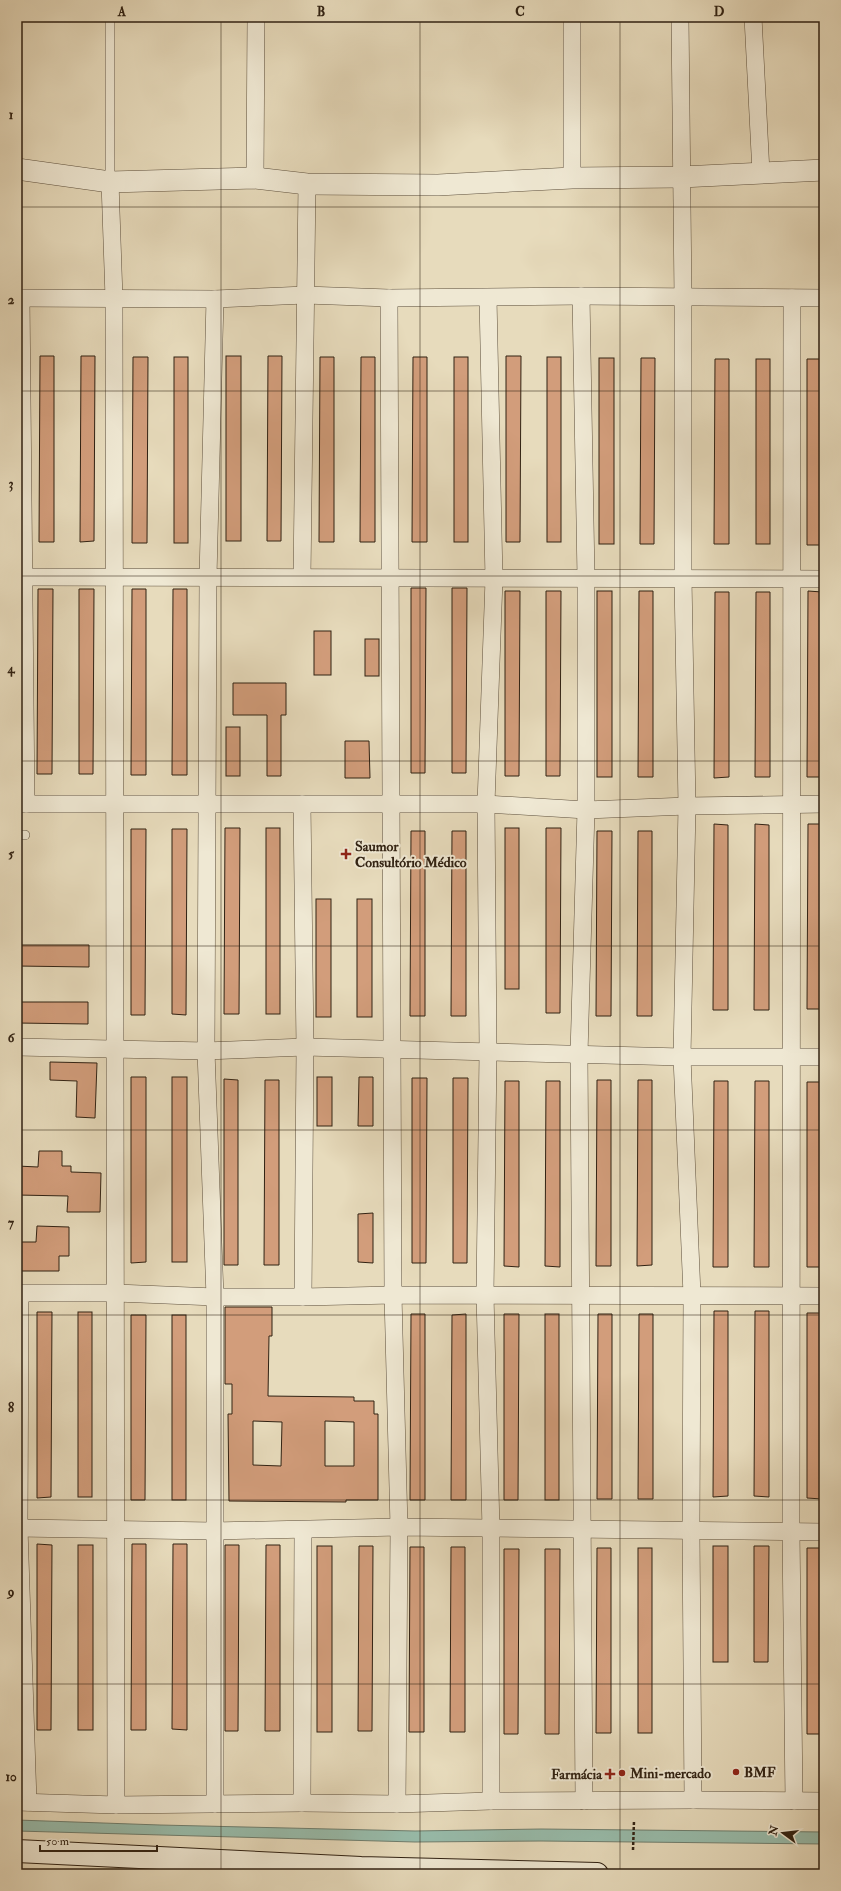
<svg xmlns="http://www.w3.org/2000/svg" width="841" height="1891" viewBox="0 0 841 1891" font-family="'IM FELL Double Pica',serif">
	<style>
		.water { fill: #98bcab; stroke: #6f7e6e }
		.building { fill: #d29d7b; stroke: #312213; fill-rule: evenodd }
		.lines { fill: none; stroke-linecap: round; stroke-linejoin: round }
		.service-casing { stroke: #5e503d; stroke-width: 10 }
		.minor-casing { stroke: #5e503d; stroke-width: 18 }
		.tertiary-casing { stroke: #5e503d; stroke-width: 22 }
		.secondary-casing { stroke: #312213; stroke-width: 24 }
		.path { stroke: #312213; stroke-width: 2.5; stroke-dasharray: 3 2; stroke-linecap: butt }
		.service { stroke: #efe8d3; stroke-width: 9 }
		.minor { stroke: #efe8d3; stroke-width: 17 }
		.tertiary { stroke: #efe8d3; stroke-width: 21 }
		.secondary { stroke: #efe8d3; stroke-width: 22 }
		.grid { fill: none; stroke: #312213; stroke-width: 1; stroke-opacity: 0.55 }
		.poi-dot { fill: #8f2418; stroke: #efe8d3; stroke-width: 1.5 }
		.labels { text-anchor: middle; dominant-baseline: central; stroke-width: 4; stroke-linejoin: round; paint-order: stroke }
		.poi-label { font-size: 14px; font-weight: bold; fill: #312213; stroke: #efe8d3; text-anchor: start }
		.neatline { fill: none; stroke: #312213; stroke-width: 1.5 }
		.grid-label { font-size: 13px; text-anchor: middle; font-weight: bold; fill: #312213 }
	</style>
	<rect width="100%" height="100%" fill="#e7dbbc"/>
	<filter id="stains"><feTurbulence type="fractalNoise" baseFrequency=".005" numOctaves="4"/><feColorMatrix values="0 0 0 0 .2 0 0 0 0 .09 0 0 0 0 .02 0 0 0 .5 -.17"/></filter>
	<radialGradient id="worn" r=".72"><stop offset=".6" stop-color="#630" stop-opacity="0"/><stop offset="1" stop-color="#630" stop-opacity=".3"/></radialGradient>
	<path class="water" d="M17,1820L160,1825L415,1831L541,1829L824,1832V1844L541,1841L415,1842L17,1831Z"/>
	<g class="building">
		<path d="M40,356H54V542H39Z"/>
		<path d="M81,356H95L94,541L80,542Z"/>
		<rect x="226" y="356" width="15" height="185"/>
		<path d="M268,356H282L281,541H267Z"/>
		<path d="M506,356H521L520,542H506Z"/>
		<path d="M133,357H148L147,543H132Z"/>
		<rect x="174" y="357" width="14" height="186"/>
		<path d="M320,357H334V542H319Z"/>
		<path d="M361,357H375V542H360Z"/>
		<path d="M413,357H427V542H412Z"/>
		<rect x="454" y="357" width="14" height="185"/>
		<rect x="547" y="357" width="14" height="185"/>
		<rect x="599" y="358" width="15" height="186"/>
		<path d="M641,358H655L654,544H640Z"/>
		<path d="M715,359H729V544H714Z"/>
		<rect x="756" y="359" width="14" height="185"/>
		<path d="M807,359H822L821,545H807Z"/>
		<path d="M411,588H426L425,773H411Z"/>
		<path d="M452,588H467L466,773H452Z"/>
		<path d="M38,589H53L52,774H37Z"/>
		<path d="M79,589H94L93,774H79Z"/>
		<path d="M132,589H146V775H131Z"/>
		<path d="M173,589H187V775H172Z"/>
		<path d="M505,591H520L519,776H505Z"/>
		<path d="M546,591H561L560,776H546Z"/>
		<rect x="597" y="591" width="15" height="186"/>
		<path d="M639,591H653V777H638Z"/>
		<path d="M808,591L822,592V777H807Z"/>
		<path d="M715,592H729V777L714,778Z"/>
		<path d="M756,592H770V777H755Z"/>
		<rect x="314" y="631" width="17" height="44"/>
		<rect x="365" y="639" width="14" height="37"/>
		<path d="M233,683H286V715H281V776H267V715H233Z"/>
		<rect x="226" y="727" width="14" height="49"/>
		<path d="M345,741H369L370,778H345Z"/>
		<path d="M714,824L728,825V1010H713Z"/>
		<path d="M755,824L769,825V1010H754Z"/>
		<path d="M808,824H823L822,1009H807Z"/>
		<path d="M225,828H240L239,1014H224Z"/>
		<rect x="266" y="828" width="14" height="186"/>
		<rect x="505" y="828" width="14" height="161"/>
		<path d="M546,828H561L560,1013H546Z"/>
		<path d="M131,829H146L145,1015H131Z"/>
		<path d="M172,829H187L186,1015L172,1014Z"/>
		<path d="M411,831H425V1016H410Z"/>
		<path d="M452,831H466V1016H451Z"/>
		<path d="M597,831H612L611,1016H596Z"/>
		<path d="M638,831H652V1016H637Z"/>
		<rect x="316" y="899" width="15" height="118"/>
		<rect x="357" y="899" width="15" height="118"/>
		<path d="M17,945H89V967L17,966Z"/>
		<path d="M17,1002H88V1024L17,1023Z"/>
		<path d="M50,1062L97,1063L95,1118L76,1117L77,1081L50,1080Z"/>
		<path d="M131,1077H146V1262L131,1263Z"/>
		<rect x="172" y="1077" width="15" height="185"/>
		<rect x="317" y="1077" width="15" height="49"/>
		<path d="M359,1077H373V1126H358Z"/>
		<path d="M412,1078H427L426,1263H412Z"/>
		<path d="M453,1078H468L467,1263H453Z"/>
		<path d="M224,1079L238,1080V1265H224Z"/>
		<path d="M265,1080H279V1265H264Z"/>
		<path d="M597,1080H611V1266H596Z"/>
		<path d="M638,1080H652V1265L637,1266Z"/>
		<path d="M505,1081H519V1267L504,1266Z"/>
		<path d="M546,1081H560V1267L545,1266Z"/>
		<path d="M714,1081H728V1267H713Z"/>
		<path d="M755,1081H769V1267H754Z"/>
		<path d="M807,1082H822L821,1267H807Z"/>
		<path d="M39,1151H62V1166H71V1172L101,1173L100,1212H67L68,1196L17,1195V1166L38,1167Z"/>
		<path d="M373,1213V1263L358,1262V1214Z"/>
		<path d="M37,1226L69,1227V1256H59V1271H17V1242H36Z"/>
		<path d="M225,1307H272V1336H269L268,1396L354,1397V1401H374V1414H378V1500H346V1502L229,1501L228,1414H232V1384H225ZM253,1421L282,1422L281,1466L253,1465ZM325,1421L354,1422V1466H325Z"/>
		<path d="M714,1311H728V1496L713,1497Z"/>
		<path d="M755,1311H769V1497L754,1496Z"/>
		<path d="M37,1312H52L51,1497L37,1498Z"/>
		<rect x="78" y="1312" width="14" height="185"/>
		<path d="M807,1313H822V1499L807,1498Z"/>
		<path d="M411,1314H425V1500H410Z"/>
		<path d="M466,1314V1500H451L452,1315Z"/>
		<path d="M504,1314H519L518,1500H504Z"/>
		<rect x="545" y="1314" width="14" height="186"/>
		<path d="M598,1314H612V1499H597Z"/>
		<path d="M639,1314H653V1499H638Z"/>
		<path d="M131,1315H146L145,1500H131Z"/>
		<rect x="172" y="1315" width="14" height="185"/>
		<path d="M37,1544L52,1545L51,1730H37Z"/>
		<path d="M132,1544H146V1730H131Z"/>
		<path d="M173,1544H187V1730L172,1729Z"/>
		<rect x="78" y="1545" width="15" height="185"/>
		<path d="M225,1545H239L238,1731H225Z"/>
		<path d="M266,1545H280V1731H265Z"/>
		<rect x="317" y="1546" width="15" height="186"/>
		<path d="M359,1546H373L372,1731H358Z"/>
		<rect x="713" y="1546" width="15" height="116"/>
		<path d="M754,1546H769L768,1662H754Z"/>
		<path d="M410,1547H424V1732H409Z"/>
		<path d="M451,1547H465V1732H450Z"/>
		<path d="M597,1548H611V1733H596Z"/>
		<rect x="638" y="1548" width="14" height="185"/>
		<path d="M807,1548H822L821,1734H807Z"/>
		<path d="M504,1549H519L518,1734H504Z"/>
		<path d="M545,1549H560L559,1734H545Z"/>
	</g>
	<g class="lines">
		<defs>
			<g id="service">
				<path d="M110,182V17"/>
				<path d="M17,835H25"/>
			</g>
			<g id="minor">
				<path d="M680,17L683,298V578L687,806L682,1057L692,1295L691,1531L693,1800"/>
				<path d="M753,17L761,173"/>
				<path d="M255,178L256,17"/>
				<path d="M572,178V17"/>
				<path d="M110,182L114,298L116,1805"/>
				<path d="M581,296L586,577V810L579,1054L584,1801"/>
				<path d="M17,298L215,299L305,295L389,298L581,296L824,298"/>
				<path d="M21,298L26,804"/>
				<path d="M389,298L393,1295L399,1527L397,1804"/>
				<path d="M488,298L494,579L486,804L488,1051L485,1295L491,1529V1801"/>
				<path d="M792,298L791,1532L794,1801"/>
				<path d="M17,577L824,579"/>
				<path d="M302,577L307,184"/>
				<path d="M17,804H486L586,810L687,806L824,804"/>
				<path d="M302,804L305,1047L303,1297"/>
				<path d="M17,1047L206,1051L305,1047L682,1057H824"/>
				<path d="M17,1293H116L215,1297H303L393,1295L824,1296"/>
				<path d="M20,1293L19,1528L28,1802"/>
				<path d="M17,1528L214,1531L399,1527L824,1532"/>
				<path d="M17,1802L116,1805L302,1803L397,1804L491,1801L693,1800L824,1801"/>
				<path d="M302,1803L303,1530"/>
				<path d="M215,1804V1297L206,1051L208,577L215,299"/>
			</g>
			<path id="tertiary" d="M17,169L110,182L255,178L307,184L438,185L572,178L681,177L824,170"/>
			<path id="secondary" d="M17,1851L361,1868L597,1874"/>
		</defs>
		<use href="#service" class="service-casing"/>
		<use href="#minor" class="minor-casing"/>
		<use href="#tertiary" class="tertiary-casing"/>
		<use href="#secondary" class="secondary-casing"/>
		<path class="path" d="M633,1850L634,1821"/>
		<use href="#service" class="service"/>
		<use href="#minor" class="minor"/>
		<use href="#tertiary" class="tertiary"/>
		<use href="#secondary" class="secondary"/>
	</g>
	<path class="grid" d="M221,17V1874M420,17V1874M620,17V1874M17,207H824M17,391H824M17,576H824M17,761H824M17,946H824M17,1130H824M17,1315H824M17,1500H824M17,1684H824"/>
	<g class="poi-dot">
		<path d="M344 848h4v4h4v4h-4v4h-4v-4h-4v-4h4z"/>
		<circle cx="736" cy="1772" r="4"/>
		<circle cx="622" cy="1773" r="4"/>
		<path d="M608 1768h4v4h4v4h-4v4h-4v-4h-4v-4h4z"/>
	</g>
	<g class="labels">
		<g class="poi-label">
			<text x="355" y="846">Saumor<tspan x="355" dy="16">Consultório Médico</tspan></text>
			<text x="744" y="1772">BMF</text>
			<text x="630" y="1773">Mini-mercado</text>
			<text x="602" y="1774" text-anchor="end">Farmácia</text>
		</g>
	</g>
	<rect width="841" height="1891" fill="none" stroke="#e7dbbc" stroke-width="44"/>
	<g transform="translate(783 1833) rotate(285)" stroke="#efe8d3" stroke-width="3" paint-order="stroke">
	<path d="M0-3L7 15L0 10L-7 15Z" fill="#312213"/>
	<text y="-6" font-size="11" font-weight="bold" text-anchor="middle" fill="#312213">N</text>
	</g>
	<path d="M40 1845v6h117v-6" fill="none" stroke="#312213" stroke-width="2"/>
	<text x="46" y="1845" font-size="12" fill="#312213" stroke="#efe8d3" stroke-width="3" paint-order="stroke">50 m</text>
	<rect x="22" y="22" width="797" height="1847" class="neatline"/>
	<g class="grid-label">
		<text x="122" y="16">A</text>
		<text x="321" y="16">B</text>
		<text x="520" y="16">C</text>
		<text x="719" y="16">D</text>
		<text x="11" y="119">1</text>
		<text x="11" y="304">2</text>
		<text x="11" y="488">3</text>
		<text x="11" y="673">4</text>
		<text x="11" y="858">5</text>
		<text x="11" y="1042">6</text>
		<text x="11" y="1227">7</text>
		<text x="11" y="1412">8</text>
		<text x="11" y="1596">9</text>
		<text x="11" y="1781">10</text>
	</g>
	<rect width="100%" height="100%" filter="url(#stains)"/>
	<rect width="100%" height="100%" fill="url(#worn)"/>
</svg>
